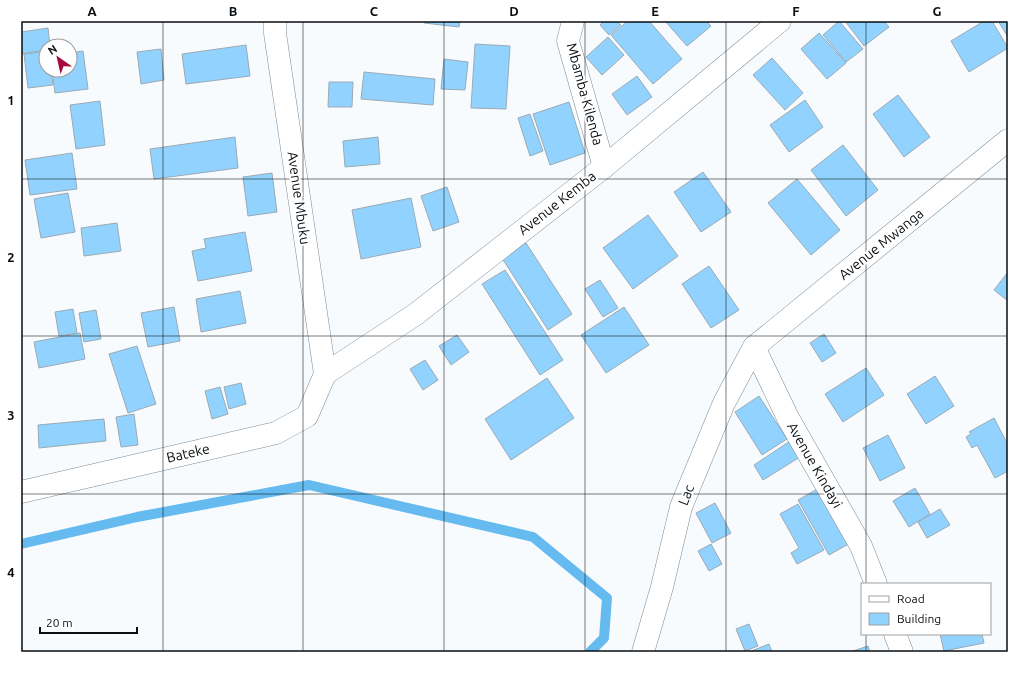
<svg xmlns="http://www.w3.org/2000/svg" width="1029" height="673" viewBox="0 0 1029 673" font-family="Ubuntu,sans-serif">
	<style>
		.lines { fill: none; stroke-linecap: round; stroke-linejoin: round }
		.stream { stroke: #65baef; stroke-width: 10 }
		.building { fill: #91d3fe; stroke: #9aaab5 }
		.minor-casing { stroke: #7d8c96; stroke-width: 23 }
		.minor { stroke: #fff; stroke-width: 22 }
		.grid { fill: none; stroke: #090e12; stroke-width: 1; stroke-opacity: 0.55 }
		.labels { text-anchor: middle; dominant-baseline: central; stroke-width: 4; stroke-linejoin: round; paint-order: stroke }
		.street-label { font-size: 14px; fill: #090e12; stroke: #fff }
		.neatline { fill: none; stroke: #090e12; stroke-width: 1.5 }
		.grid-label { font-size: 13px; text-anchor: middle; font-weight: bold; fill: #090e12 }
	</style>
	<rect width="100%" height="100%" fill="#f8fbfd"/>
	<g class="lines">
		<path class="stream" d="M21,544L137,517L309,485L533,537L607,598L604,638L590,652"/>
	</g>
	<g class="building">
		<path d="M424,21H460L459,27L424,23Z"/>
		<path d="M604,21H617L621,25L609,35L600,25Z"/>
		<path d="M628,21H649L682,59L653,84L611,35Z"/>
		<path d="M665,21H706L711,26L687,46Z"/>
		<path d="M839,21L863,49L846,62L823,35Z"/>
		<path d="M845,21H884L889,27L864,46Z"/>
		<path d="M984,21H992L1008,48L969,72L951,41Z"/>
		<path d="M998,21H1008V37Z"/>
		<path d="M48,28L50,46H46V50L21,54V32Z"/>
		<path d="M819,33L846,63L827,79L801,49Z"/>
		<path d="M608,37L624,55L602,75L586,57Z"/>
		<path d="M475,44L510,46L506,109L471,108Z"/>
		<path d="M246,45L250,76L186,84L182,54Z"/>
		<path d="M161,49L164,80L141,84L137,52Z"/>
		<path d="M46,51V70H51L53,85L28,88L24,54Z"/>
		<path d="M83,51L88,89L55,93L52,70H70V53Z"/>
		<path d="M772,58L803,93L785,110L753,75Z"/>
		<path d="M444,59L468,62L465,90L441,89Z"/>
		<path d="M364,72L435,79L433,105L361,99Z"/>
		<path d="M637,76L652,97L627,115L612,94Z"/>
		<path d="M329,82H353L352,107H328Z"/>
		<path d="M898,95L930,137L904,157L873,114Z"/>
		<path d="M805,100L823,127L789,152L770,125Z"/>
		<path d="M100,101L105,145L76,149L70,105Z"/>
		<path d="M569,102L585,153L550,165L533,114Z"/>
		<path d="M530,114L543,151L530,156L518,118Z"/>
		<path d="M235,137L238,168L154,179L150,149Z"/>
		<path d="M378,137L380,164L345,167L343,141Z"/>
		<path d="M843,145L878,190L846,216L811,170Z"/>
		<path d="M72,153L77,189L30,195L25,160Z"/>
		<path d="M703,172L731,212L701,232L674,192Z"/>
		<path d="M272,173L277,212L248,216L243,177Z"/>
		<path d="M797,179L840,230L811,255L768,203Z"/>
		<path d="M447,187L459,222L433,231L421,196Z"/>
		<path d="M68,193L75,232L41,238L34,199Z"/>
		<path d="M411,198L421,247L361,259L352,210Z"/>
		<path d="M648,215L678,256L633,289L603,248Z"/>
		<path d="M117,223L121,251L84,256L81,228Z"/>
		<path d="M245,232L252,271L198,281L192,251L206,248L204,239Z"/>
		<path d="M526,243L572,314L548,330L502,258Z"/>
		<path d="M709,266L739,310L711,328L682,284Z"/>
		<path d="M505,270L563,360L540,375L482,284Z"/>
		<path d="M1008,272V301L994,290Z"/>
		<path d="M600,280L618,308L603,317L585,289Z"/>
		<path d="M240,291L246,323L201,332L196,299Z"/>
		<path d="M174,307L180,341L148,347L141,313Z"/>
		<path d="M624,307L649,345L606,373L581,335Z"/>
		<path d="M73,309L77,333L59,336L55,312Z"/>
		<path d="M96,310L101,339L84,342L79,313Z"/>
		<path d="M80,333L85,359L39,368L34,342Z"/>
		<path d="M824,334L836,353L822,362L810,343Z"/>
		<path d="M457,335L469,352L451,365L439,346Z"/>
		<path d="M137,346L156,404L128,413L109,354Z"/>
		<path d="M425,360L438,380L423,390L410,369Z"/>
		<path d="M866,368L884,395L843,422L825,394Z"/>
		<path d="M935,376L954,406L926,424L907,394Z"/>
		<path d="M547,378L574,418L511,460L485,419Z"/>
		<path d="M241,383L246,404L229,409L224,387Z"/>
		<path d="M220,387L228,414L212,419L205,391Z"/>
		<path d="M759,396L787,439L762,455L735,412Z"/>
		<path d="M134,414L138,445L121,447L116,417Z"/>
		<path d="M994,418L1008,445V471L995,478L977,445L972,448L966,437L971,434L969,432Z"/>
		<path d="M104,419L106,441L39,448L38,425Z"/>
		<path d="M888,435L905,468L880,481L863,448Z"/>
		<path d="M790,441L800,457L763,480L754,465Z"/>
		<path d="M821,487L852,542L829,555L798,500Z"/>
		<path d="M915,488L930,514L909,527L893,501Z"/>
		<path d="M715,503L731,533L712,543L696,513Z"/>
		<path d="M798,504L824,550L797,564L791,553L799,548L780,514Z"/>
		<path d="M940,509L950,525L927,538L918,522Z"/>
		<path d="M711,544L722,564L709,571L698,551Z"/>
		<path d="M749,624L758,646L745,651L736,629Z"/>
		<path d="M940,634H982L984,643L944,651Z"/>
		<path d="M769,644L772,652H749Z"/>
		<path d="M868,646L870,652H850Z"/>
	</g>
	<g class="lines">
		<defs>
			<g id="minor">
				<path d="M275,21V33L325,374"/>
				<path d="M573,21L568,41L604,167"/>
				<path d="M754,347L788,418L861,546L876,584"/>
				<path d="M325,374L416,314L604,167L780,21"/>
				<path d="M21,492L276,433L307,416L325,374"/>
				<path d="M895,634L902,652"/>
				<path d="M643,652L662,587L681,507L724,403L754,347L1008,140"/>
			</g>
		</defs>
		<use href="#minor" class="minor-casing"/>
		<use href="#minor" class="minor"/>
	</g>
	<path class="grid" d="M163,21V652M303,21V652M444,21V652M585,21V652M726,21V652M866,21V584M21,179H1008M21,336H1008M21,494H1008M866,634V652"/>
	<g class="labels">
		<g class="street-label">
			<text transform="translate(585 94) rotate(75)">Mbamba Kilenda</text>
			<text transform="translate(299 198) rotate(82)">Avenue Mbuku</text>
			<text transform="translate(557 203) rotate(-38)">Avenue Kemba</text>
			<text transform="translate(881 244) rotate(-39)">Avenue Mwanga</text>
			<text transform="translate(188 453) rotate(-13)">Bateke</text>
			<text transform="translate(815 465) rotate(60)">Avenue Kindayi</text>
			<text transform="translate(686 495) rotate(-69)">Lac</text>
		</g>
	</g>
	<rect width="1029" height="673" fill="none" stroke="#ffffff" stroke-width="44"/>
	<rect x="861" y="583" width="130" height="52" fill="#ffffff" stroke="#9d9fa0"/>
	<rect x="869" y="596" width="20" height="6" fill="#ffffff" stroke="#9d9fa0"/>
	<text x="897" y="603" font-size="12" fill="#090e12">Road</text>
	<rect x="869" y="613" width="20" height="12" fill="#91d3fe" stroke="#9d9fa0"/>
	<text x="897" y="623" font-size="12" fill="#090e12">Building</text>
	<g transform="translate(58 58) rotate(326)"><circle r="19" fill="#ffffff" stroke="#9d9fa0"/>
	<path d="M0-3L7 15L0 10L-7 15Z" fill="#a50b3f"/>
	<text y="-6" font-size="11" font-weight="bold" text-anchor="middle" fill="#090e12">N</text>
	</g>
	<path d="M40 627v6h97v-6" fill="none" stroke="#090e12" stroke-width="2"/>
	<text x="46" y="627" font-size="12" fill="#090e12" stroke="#ffffff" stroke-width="3" paint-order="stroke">20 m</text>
	<rect x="22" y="22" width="985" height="629" class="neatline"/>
	<g class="grid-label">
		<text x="92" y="16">A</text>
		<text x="233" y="16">B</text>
		<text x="374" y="16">C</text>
		<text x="514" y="16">D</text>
		<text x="655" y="16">E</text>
		<text x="796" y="16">F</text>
		<text x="937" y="16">G</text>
		<text x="11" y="105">1</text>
		<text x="11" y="262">2</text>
		<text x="11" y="420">3</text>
		<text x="11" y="577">4</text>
	</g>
</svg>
